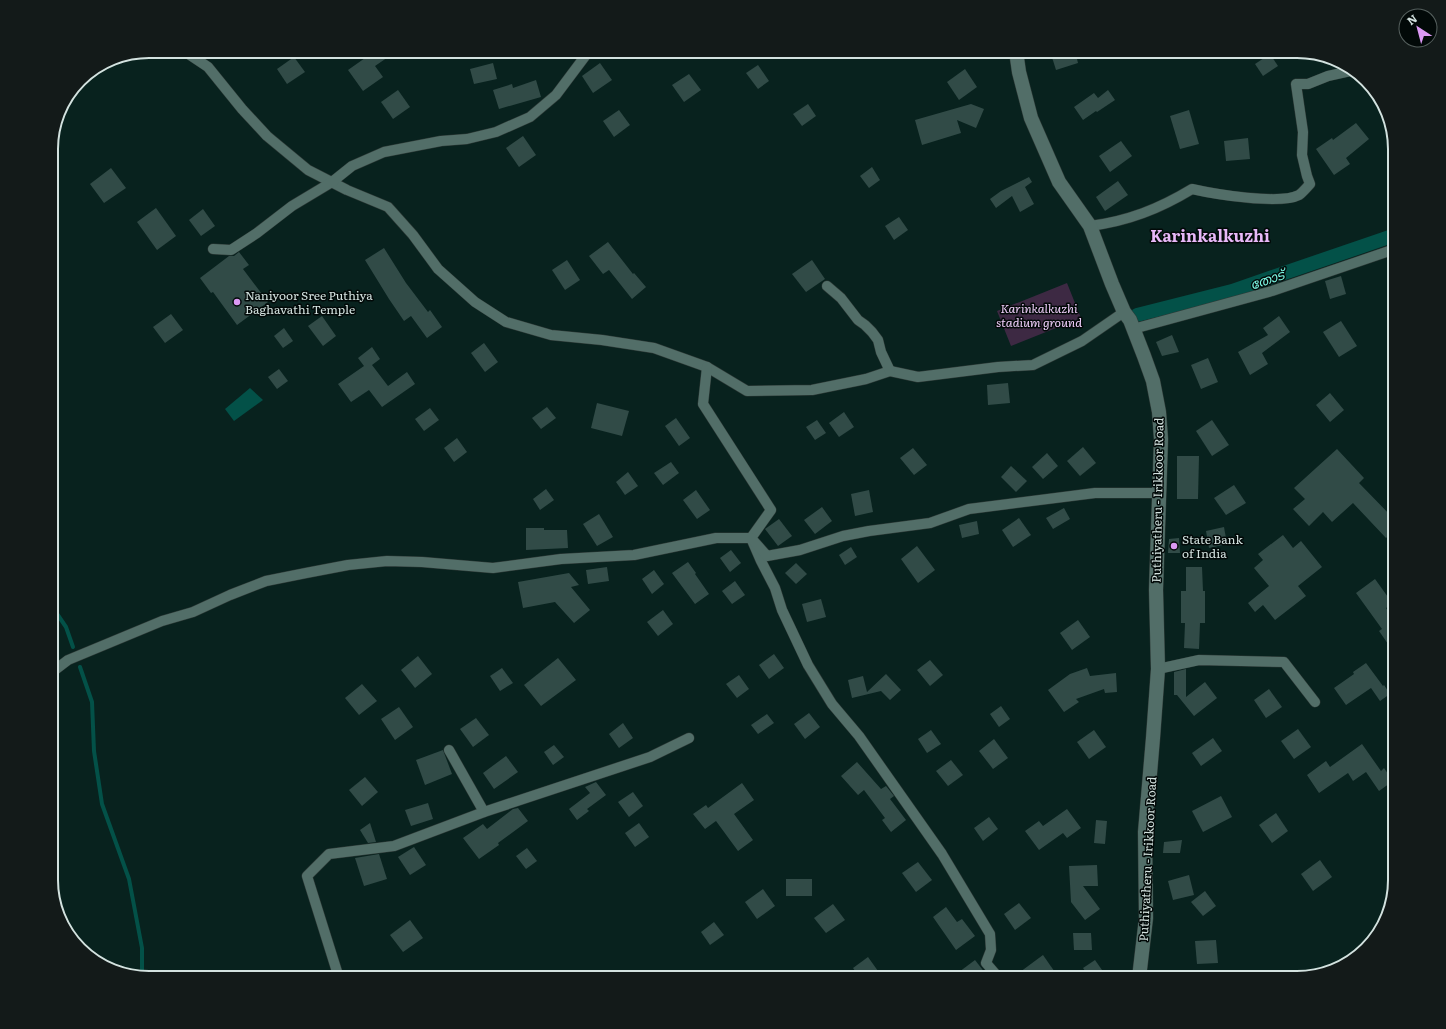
<svg xmlns="http://www.w3.org/2000/svg" width="1446" height="1029" viewBox="0 0 1446 1029" font-family="Literata,'Noto Sans Malayalam',serif">
	<style>
		.green { fill: #3d2943 }
		.water { fill: #035148 }
		.lines { fill: none; stroke-linecap: round; stroke-linejoin: round }
		.stream { stroke: #035148; stroke-width: 4 }
		.canal { stroke: #035148; stroke-width: 14 }
		.building { fill: #314b47 }
		.minor-casing { stroke: #2e3a37; stroke-width: 11 }
		.secondary-casing { stroke: #2e3a37; stroke-width: 15 }
		.minor { stroke: #526e68; stroke-width: 10 }
		.secondary { stroke: #526e68; stroke-width: 14 }
		.poi-dot { fill: #dc99f4; stroke: #020908; stroke-width: 1.5 }
		.labels { text-anchor: middle; dominant-baseline: central; stroke-width: 3; stroke-linejoin: round; paint-order: stroke }
		.poi-label { font-size: 12px; fill: #d3e2df; stroke: #020908; text-anchor: start }
		.park-label { font-size: 12px; font-style: italic; fill: #f0cffb; stroke: #020908 }
		.street-label { font-size: 12px; fill: #d3e2df; stroke: #020908 }
		.water-label { font-size: 13px; font-style: italic; fill: #7cf9e5; stroke: #020908 }
		.district-label { font-size: 16px; font-weight: bold; fill: #e7b8f8; stroke: #020908 }
		.rim { fill: none; stroke: #d3e2df; stroke-width: 2 }
	</style>
	<rect width="100%" height="100%" fill="#08221e"/>
	<path class="green" d="M1067,283L1081,318L1011,346L997,311Z"/>
	<path class="water" d="M250,388L263,400L234,421L225,409Z"/>
	<g class="lines">
		<g class="stream">
			<path d="M51,605L66,627L73,647"/>
			<path d="M80,667L92,702L94,751L102,804L129,879L142,948V977"/>
		</g>
		<path class="canal" d="M1137,315L1232,291L1395,235"/>
	</g>
	<g class="building">
		<path d="M375,51H397L375,66L383,77L363,91L348,70Z"/>
		<path d="M1050,51H1075L1078,63L1056,70Z"/>
		<path d="M1270,54L1278,66L1263,76L1255,64Z"/>
		<path d="M294,57L305,72L287,84L277,69Z"/>
		<path d="M493,63L497,79L474,84L470,69Z"/>
		<path d="M600,63L612,80L593,93L582,76Z"/>
		<path d="M758,65L769,81L758,89L746,73Z"/>
		<path d="M965,69L977,87L959,100L947,82Z"/>
		<path d="M689,74L701,90L684,102L672,85Z"/>
		<path d="M536,80L541,97L499,109L493,90L512,84L513,88Z"/>
		<path d="M398,90L410,107L393,119L381,102Z"/>
		<path d="M1108,90L1115,100L1097,112L1096,111L1083,120L1074,107L1094,93L1098,98Z"/>
		<path d="M808,104L816,116L802,126L793,114Z"/>
		<path d="M971,104L984,109L976,128L957,120L961,133L922,145L915,120Z"/>
		<path d="M619,110L630,125L614,137L603,121Z"/>
		<path d="M1189,110L1199,144L1180,149L1170,116Z"/>
		<path d="M1356,123L1369,139L1346,158L1350,164L1334,175L1316,149L1332,138L1333,140Z"/>
		<path d="M523,136L536,155L519,167L506,148Z"/>
		<path d="M1248,138L1250,159L1226,161L1224,141Z"/>
		<path d="M1121,141L1132,156L1110,172L1099,156Z"/>
		<path d="M872,167L880,180L869,188L860,176Z"/>
		<path d="M111,168L126,188L104,203L90,184Z"/>
		<path d="M1029,177L1032,182L1025,187L1034,204L1020,212L1012,196L996,208L990,199L1001,191Z"/>
		<path d="M1118,181L1128,195L1105,211L1096,197Z"/>
		<path d="M156,208L176,236L157,250L137,222Z"/>
		<path d="M203,209L215,226L201,236L189,220Z"/>
		<path d="M899,217L908,230L894,240L885,226Z"/>
		<path d="M608,242L633,274L634,273L646,287L632,299L609,270L603,274L589,256Z"/>
		<path d="M384,248L406,283L428,312L430,310L442,327L427,338L411,316L404,321L389,299L365,260Z"/>
		<path d="M239,252L249,265L243,269L268,302L237,325L213,292L211,293L200,278L229,256H234Z"/>
		<path d="M567,260L580,280L565,290L552,270Z"/>
		<path d="M812,260L825,279L806,292L792,274Z"/>
		<path d="M1341,276L1346,294L1330,299L1325,281Z"/>
		<path d="M171,314L183,330L165,343L153,327Z"/>
		<path d="M322,316L336,336L323,346L308,326Z"/>
		<path d="M1279,316L1290,332L1262,353L1268,364L1250,375L1238,352L1268,335L1263,328Z"/>
		<path d="M1341,321L1357,346L1339,357L1323,332Z"/>
		<path d="M284,328L293,341L283,348L274,336Z"/>
		<path d="M1172,335L1179,352L1162,356L1156,342Z"/>
		<path d="M484,343L498,362L485,372L471,353Z"/>
		<path d="M372,347L380,359L372,365L388,386L407,372L415,384L382,407L369,390L351,402L338,384L364,366L358,358Z"/>
		<path d="M1208,358L1218,382L1201,389L1191,365Z"/>
		<path d="M279,369L288,381L277,389L268,377Z"/>
		<path d="M1008,383L1010,403L988,405L987,385Z"/>
		<path d="M1330,393L1344,410L1330,422L1316,405Z"/>
		<path d="M597,403L629,411L622,436L591,428Z"/>
		<path d="M547,407L556,418L541,429L532,418Z"/>
		<path d="M430,408L439,420L424,431L415,419Z"/>
		<path d="M844,412L854,427L839,437L829,423Z"/>
		<path d="M676,418L690,438L679,446L665,426Z"/>
		<path d="M817,420L826,433L815,440L806,427Z"/>
		<path d="M1212,420L1229,445L1212,456L1196,431Z"/>
		<path d="M457,438L467,452L454,462L444,448Z"/>
		<path d="M1083,447L1096,463L1080,476L1067,461Z"/>
		<path d="M913,448L927,465L914,475L900,458Z"/>
		<path d="M1337,449L1364,478L1359,483L1395,520V530L1386,538L1353,503L1332,522L1323,512L1309,526L1293,509L1305,499L1294,488Z"/>
		<path d="M1047,453L1058,466L1043,479L1032,467Z"/>
		<path d="M1177,456H1199L1198,499H1177Z"/>
		<path d="M671,462L679,473L663,485L654,473Z"/>
		<path d="M1011,466L1027,481L1016,492L1001,477Z"/>
		<path d="M628,472L638,486L625,495L616,482Z"/>
		<path d="M1234,485L1246,503L1226,515L1214,498Z"/>
		<path d="M546,489L554,500L540,510L533,499Z"/>
		<path d="M696,490L710,510L697,519L683,500Z"/>
		<path d="M869,490L873,512L855,516L851,494Z"/>
		<path d="M822,507L832,521L815,534L804,520Z"/>
		<path d="M1064,508L1070,519L1053,529L1046,518Z"/>
		<path d="M599,514L613,537L597,546L583,524Z"/>
		<path d="M1019,518L1031,535L1013,547L1002,530Z"/>
		<path d="M779,519L792,536L778,546L765,529Z"/>
		<path d="M977,521L979,534L962,538L959,525Z"/>
		<path d="M1224,527L1227,544L1209,548L1206,531Z"/>
		<path d="M526,528H544V530H567L568,548L526,550Z"/>
		<path d="M1283,535L1293,548L1301,541L1322,567L1298,586L1306,596L1275,620L1263,605L1255,612L1248,603L1269,586L1254,568L1263,560L1258,554Z"/>
		<path d="M1179,538L1180,553H1168L1169,539Z"/>
		<path d="M917,546L935,570L918,583L901,559Z"/>
		<path d="M851,547L857,557L845,565L839,555Z"/>
		<path d="M731,550L741,563L730,572L720,558Z"/>
		<path d="M688,562L696,573L695,574L709,594L695,604L672,573Z"/>
		<path d="M796,563L807,574L796,584L785,573Z"/>
		<path d="M607,567L609,581L588,584L586,570Z"/>
		<path d="M1186,567H1202L1203,591H1205V623H1200L1199,649L1184,648L1185,623H1181V591H1186Z"/>
		<path d="M654,570L664,584L652,594L642,579Z"/>
		<path d="M569,573L579,585L571,587L590,610L574,623L555,602L523,608L518,582Z"/>
		<path d="M1375,579L1393,604L1386,608L1395,621V654L1379,631L1382,629L1356,593Z"/>
		<path d="M735,581L745,595L732,604L722,591Z"/>
		<path d="M821,599L826,617L807,622L802,604Z"/>
		<path d="M663,610L673,624L658,636L647,622Z"/>
		<path d="M1078,620L1090,637L1072,650L1060,633Z"/>
		<path d="M774,654L784,668L769,679L759,665Z"/>
		<path d="M418,656L432,674L415,688L401,670Z"/>
		<path d="M558,658L576,680L541,706L524,685Z"/>
		<path d="M930,660L943,675L930,686L917,670Z"/>
		<path d="M1366,663L1383,686L1384,685L1390,694L1380,701L1371,688L1346,705L1334,688L1354,674L1353,672Z"/>
		<path d="M502,668L513,683L500,691L490,676Z"/>
		<path d="M1087,668L1090,676L1116,673L1117,692L1105,693L1104,689L1076,699L1079,702L1064,712L1048,690L1070,674Z"/>
		<path d="M1186,669V697L1205,682L1217,698L1194,716L1177,695H1174V672Z"/>
		<path d="M886,674L901,690L890,700L881,691L852,698L848,680L863,676L867,692Z"/>
		<path d="M739,675L749,689L737,698L726,684Z"/>
		<path d="M362,684L377,701L359,715L345,698Z"/>
		<path d="M1269,689L1282,707L1266,718L1254,700Z"/>
		<path d="M1001,706L1010,719L999,727L990,714Z"/>
		<path d="M399,707L413,727L395,740L381,719Z"/>
		<path d="M809,713L820,727L805,739L794,724Z"/>
		<path d="M767,714L774,723L758,734L751,725Z"/>
		<path d="M476,718L489,735L473,747L460,729Z"/>
		<path d="M623,723L633,738L619,748L609,734Z"/>
		<path d="M1298,729L1311,747L1294,759L1281,741Z"/>
		<path d="M931,730L941,744L927,753L918,739Z"/>
		<path d="M1094,730L1106,747L1089,759L1077,742Z"/>
		<path d="M1213,738L1222,751L1201,766L1192,753Z"/>
		<path d="M994,739L1008,758L993,769L979,751Z"/>
		<path d="M1362,744L1381,771L1384,768L1393,781L1379,791L1366,772L1353,781L1348,773L1319,793L1307,775L1326,761L1330,767Z"/>
		<path d="M554,745L564,757L553,765L544,752Z"/>
		<path d="M443,750L452,774L425,785L416,760Z"/>
		<path d="M506,756L518,772L494,789L483,773Z"/>
		<path d="M951,760L963,775L948,786L936,771Z"/>
		<path d="M857,762L881,789L886,786L894,796L890,799L906,820L891,832L882,820L885,818L864,790L858,795L841,776Z"/>
		<path d="M365,777L378,792L362,806L349,790Z"/>
		<path d="M596,782L606,795L587,809L589,811L577,820L569,809L590,793L585,787Z"/>
		<path d="M742,783L754,800L734,814L753,840L738,851L716,821L705,829L693,814L706,805L708,808Z"/>
		<path d="M633,792L643,806L629,817L618,802Z"/>
		<path d="M1221,796L1232,817L1203,832L1192,811Z"/>
		<path d="M428,803L433,819L411,826L405,810Z"/>
		<path d="M518,808L528,821L498,843L499,845L479,859L463,838L483,824L487,829L513,809Z"/>
		<path d="M1067,809L1081,828L1067,838L1063,833L1039,850L1025,831L1039,821L1043,826Z"/>
		<path d="M1276,813L1288,831L1272,843L1259,825Z"/>
		<path d="M989,817L998,829L983,841L974,828Z"/>
		<path d="M1096,820L1107,821L1105,844L1094,843Z"/>
		<path d="M370,823L376,842L368,843L360,830Z"/>
		<path d="M639,823L649,837L635,847L625,833Z"/>
		<path d="M1182,840L1180,853H1163L1164,842Z"/>
		<path d="M414,847L426,865L410,875L398,857Z"/>
		<path d="M527,848L537,861L526,869L516,856Z"/>
		<path d="M379,854L387,879L364,886L355,858Z"/>
		<path d="M1320,860L1332,877L1313,891L1301,874Z"/>
		<path d="M918,862L932,880L916,892L902,873Z"/>
		<path d="M1097,865L1098,886H1083L1100,909L1085,920L1071,902L1069,866Z"/>
		<path d="M1189,875L1194,895L1173,900L1168,881Z"/>
		<rect x="786" y="879" width="26" height="17"/>
		<path d="M763,889L775,906L757,919L745,902Z"/>
		<path d="M1205,891L1216,906L1203,916L1191,902Z"/>
		<path d="M1019,903L1031,918L1015,930L1004,914Z"/>
		<path d="M833,904L845,920L826,933L814,918Z"/>
		<path d="M946,907L957,922L962,919L975,936L956,950L933,917Z"/>
		<path d="M410,920L423,938L403,952L390,935Z"/>
		<path d="M714,922L724,935L710,945L701,932Z"/>
		<path d="M1073,933H1091L1092,950H1074Z"/>
		<path d="M1216,940L1218,963L1197,964L1195,941Z"/>
		<path d="M1043,955L1059,978H1025L1020,972Z"/>
		<path d="M868,957L883,978H860L853,968Z"/>
		<path d="M975,960L989,978H963L959,972Z"/>
		<path d="M1095,960L1102,970L1092,978H1090L1083,968Z"/>
	</g>
	<g class="lines">
		<defs>
			<g id="minor">
				<path d="M184,51L208,67L242,109L267,136L308,170L347,190L388,207L413,235L438,269L475,302L506,322L551,335L602,340L654,348L707,367L747,391L812,390L866,379L890,371L918,377L998,367L1033,365L1082,341L1124,312"/>
				<path d="M1090,226C1128,221 1159,209 1192,189C1214,194 1280,205 1299,195C1303,192 1307,187 1310,184L1307,176L1302,155L1303,132L1296,84H1308L1328,76L1355,70"/>
				<path d="M213,249L231,250L257,233L292,206L332,182L352,166L384,152L441,141L467,139L496,132L530,117L556,95L589,51"/>
				<path d="M827,286L841,298L858,320L865,325L872,332L878,340L881,352L890,371"/>
				<path d="M1133,329L1272,291L1395,249"/>
				<path d="M707,367L703,404L771,510L751,538L761,561L775,588L782,610L808,665L832,704L859,736L942,854L990,934L991,950L986,963L999,978"/>
				<path d="M1158,669L1199,660L1284,662L1315,702"/>
				<path d="M51,673L68,660L162,621L193,612L230,595L266,581L306,573L348,565L387,561L422,562L493,568L561,559L634,555L716,538H751L767,556L800,550L843,536L869,531L930,523L969,509L1095,493H1158"/>
				<path d="M449,750L484,812"/>
				<path d="M339,978L307,876L329,854L394,846L484,812L650,757L689,738"/>
			</g>
			<path id="secondary" d="M1016,51L1019,72L1031,118L1059,182L1090,226L1112,284L1124,312L1130,320L1144,356L1153,381L1159,412L1161,439L1156,590L1158,669L1153,738L1145,832L1146,918L1139,978"/>
		</defs>
		<use href="#minor" class="minor-casing"/>
		<use href="#secondary" class="secondary-casing"/>
		<use href="#minor" class="minor"/>
		<use href="#secondary" class="secondary"/>
	</g>
	<g class="poi-dot">
		<circle cx="237" cy="302" r="4"/>
		<circle cx="1174" cy="546" r="4"/>
	</g>
	<g class="labels">
		<g class="poi-label">
			<text x="245" y="295">Naniyoor Sree Puthiya<tspan x="245" dy="14">Baghavathi Temple</tspan></text>
			<text x="1182" y="539">State Bank<tspan x="1182" dy="14">of India</tspan></text>
		</g>
		<g class="park-label">
			<text x="1039" y="308">Karinkalkuzhi<tspan x="1039" dy="14">stadium ground</tspan></text>
		</g>
		<g class="street-label">
			<text transform="translate(1157 500) rotate(-89)">Puthiyatheru - Irikkoor Road</text>
			<text transform="translate(1147 859) rotate(-87)">Puthiyatheru - Irikkoor Road</text>
		</g>
		<g class="water-label">
			<text transform="translate(1267 279) rotate(-19)">തോട്</text>
		</g>
		<g class="district-label">
			<text x="1210" y="235">Karinkalkuzhi</text>
		</g>
	</g>
	<path d="M0 0H1446V1029H0ZM149 58H1297A91 91 0 0 1 1388 149V880A91 91 0 0 1 1297 971H149A91 91 0 0 1 58 880V149A91 91 0 0 1 149 58Z" fill="#131a19" fill-rule="evenodd"/>
	<path class="rim" d="M149 58H1297A91 91 0 0 1 1388 149V880A91 91 0 0 1 1297 971H149A91 91 0 0 1 58 880V149A91 91 0 0 1 149 58Z"/>
	<g transform="translate(1418 28) rotate(324)"><circle r="19" fill="#020908" stroke="#56605e"/>
	<path d="M0-3L7 15L0 10L-7 15Z" fill="#dc99f4"/>
	<text y="-6" font-size="11" font-weight="bold" text-anchor="middle" fill="#d3e2df">N</text>
	</g>
</svg>
